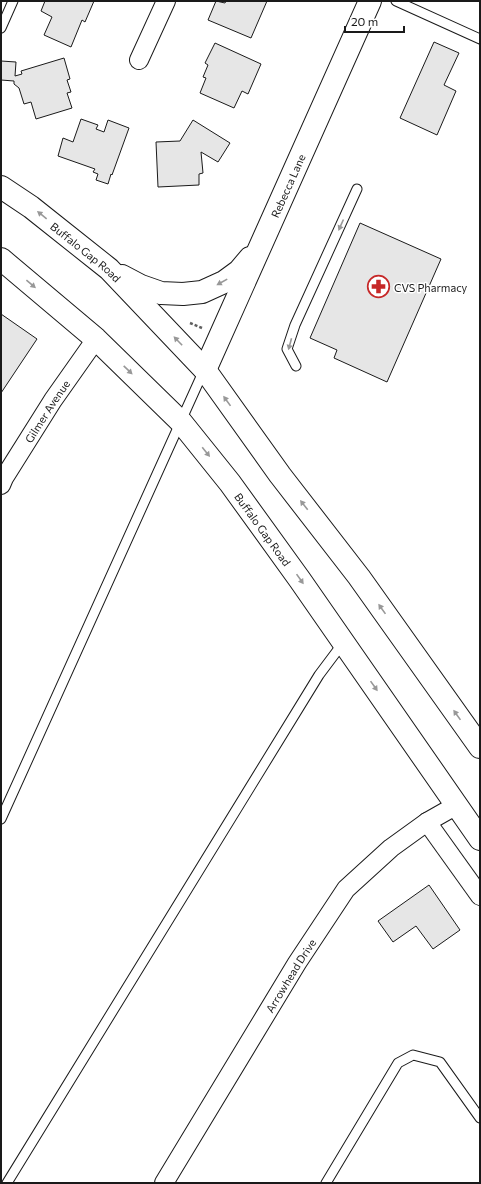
<svg xmlns="http://www.w3.org/2000/svg" width="481" height="1184" viewBox="0 0 481 1184" font-family="Commissioner,sans-serif">
	<style>
		.building { fill: #e6e6e6; stroke: #1a1a1a }
		.lines { fill: none; stroke-linecap: round; stroke-linejoin: round }
		.service-casing { stroke: #1a1a1a; stroke-width: 11 }
		.minor-casing { stroke: #1a1a1a; stroke-width: 20 }
		.primary-casing { stroke: #1a1a1a; stroke-width: 24 }
		.path { stroke: #5f5f5f; stroke-width: 2.5; stroke-dasharray: 3 2; stroke-linecap: butt }
		.service { stroke: #fff; stroke-width: 9 }
		.minor { stroke: #fff; stroke-width: 18 }
		.primary { stroke: #fff; stroke-width: 22 }
		.oneway { fill: #989898 }
		.labels { text-anchor: middle; dominant-baseline: central; stroke-width: 3; stroke-linejoin: round; paint-order: stroke }
		.street-label { font-size: 11px; fill: #1a1a1a; stroke: #fff }
		.poi-label { font-size: 11px; fill: #1a1a1a; stroke: #fff; text-anchor: start }
	</style>
	<rect width="100%" height="100%" fill="#fff"/>
	<g class="building">
		<path d="M45,1H94L85,22L82,20L71,47L44,35L52,17L41,11Z"/>
		<path d="M216,1L225,3L226,1H267L251,38L208,20Z"/>
		<path d="M434,42L459,53L444,85L456,91L437,135L400,118Z"/>
		<path d="M215,43L261,64L248,94L242,91L234,108L200,93L206,78L203,77L208,65L205,63Z"/>
		<path d="M64,58L70,79L67,80L71,92L67,93L72,108L36,119L31,102L24,104L19,88L14,84V81L1,80V61L16,62L15,76L22,74L21,71Z"/>
		<path d="M81,119L98,125L96,129L104,132L108,120L129,128L112,175L111,174L108,184L96,180L98,174L93,172L95,169L58,156L63,138L73,142Z"/>
		<path d="M193,120L230,143L218,162L201,152L203,173L199,174V185L158,187L156,142L180,141Z"/>
		<path d="M360,223L441,259L387,382L334,358L337,350L310,338Z"/>
		<path d="M1,314L37,339L1,393Z"/>
		<path d="M429,885L460,930L433,949L416,926L393,942L378,921Z"/>
	</g>
	<g class="lines">
		<defs>
			<g id="service">
				<path d="M396,1L480,39"/>
				<path d="M1,28L13,1"/>
				<path d="M296,366L287,349L295,325L357,189"/>
				<path d="M1,819L204,370"/>
				<path d="M7,1183L319,675L343,643"/>
				<path d="M326,1183L398,1063L413,1055L440,1062L480,1118"/>
			</g>
			<g id="minor">
				<path d="M139,60L166,1"/>
				<path id="s1" d="M1,485L4,478L53,400L96,339"/>
				<path d="M427,822L480,896"/>
				<path id="s2" d="M164,1183L297,963L346,889L391,848L427,822L457,805"/>
			</g>
			<g id="primary">
				<path id="s3" d="M1,187L31,207L109,269L205,370L280,475L359,577L480,747"/>
				<path id="s4" d="M1,259L96,339L181,422L230,483L300,580L480,839"/>
				<path d="M122,276L141,286L161,293L183,294L202,292L224,282L239,271L250,258"/>
				<path id="s5" d="M205,370L370,1"/>
			</g>
		</defs>
		<use href="#service" class="service-casing"/>
		<use href="#minor" class="minor-casing"/>
		<use href="#primary" class="primary-casing"/>
		<path class="path" d="M190,323L202,328"/>
		<use href="#service" class="service"/>
		<use href="#minor" class="minor"/>
		<use href="#primary" class="primary"/>
	</g>
	<defs><path id="oneway-solid" d="M-6-.8H1V-3.2L6.5 0L1 3.2V.8H-6Z"/></defs>
	<g class="oneway">
		<use href="#oneway-solid" transform="translate(42 215) rotate(-141)"/>
		<use href="#oneway-solid" transform="translate(341 225) rotate(114)"/>
		<use href="#oneway-solid" transform="translate(222 282) rotate(151)"/>
		<use href="#oneway-solid" transform="translate(31 284) rotate(40)"/>
		<use href="#oneway-solid" transform="translate(178 341) rotate(-134)"/>
		<use href="#oneway-solid" transform="translate(290 344) rotate(105)"/>
		<use href="#oneway-solid" transform="translate(128 370) rotate(44)"/>
		<use href="#oneway-solid" transform="translate(227 401) rotate(-126)"/>
		<use href="#oneway-solid" transform="translate(206 452) rotate(51)"/>
		<use href="#oneway-solid" transform="translate(304 505) rotate(-128)"/>
		<use href="#oneway-solid" transform="translate(300 579) rotate(55)"/>
		<use href="#oneway-solid" transform="translate(382 609) rotate(-125)"/>
		<use href="#oneway-solid" transform="translate(374 686) rotate(55)"/>
		<use href="#oneway-solid" transform="translate(457 715) rotate(-125)"/>
	</g>
	<defs>
		<symbol id="pharmacy-ring" viewBox="-11 -11 22 22"><circle r="9.5" fill="#fff" stroke="#c62828" stroke-width="1.5"/><path d="M-2-6h4v4h4v4h-4v4h-4v-4h-4v-4h4Z" fill="#c62828"/></symbol>
	</defs>
	<g fill-rule="evenodd">
		<use href="#pharmacy-ring" x="366" y="274" width="25" height="25"/>
	</g>
	<g class="labels">
		<g class="street-label">
			<text stroke="none"><textPath href="#s5" startOffset="202">Rebecca Lane</textPath></text>
			<text stroke="none"><textPath href="#s3" startOffset="107">Buffalo Gap Road</textPath></text>
			<text stroke="none"><textPath href="#s1" startOffset="87">Gilmer Avenue</textPath></text>
			<text stroke="none"><textPath href="#s4" startOffset="378">Buffalo Gap Road</textPath></text>
			<text stroke="none"><textPath href="#s2" startOffset="243">Arrowhead Drive</textPath></text>
		</g>
		<g class="poi-label">
			<text x="394" y="287">CVS Pharmacy</text>
		</g>
	</g>
	<rect width="481" height="1184" fill="none" stroke="#1a1a1a" stroke-width="4"/>
	<path d="M345 26v6h59v-6" fill="none" stroke="#1a1a1a" stroke-width="2"/>
	<text x="351" y="26" font-size="12" fill="#1a1a1a" stroke="#ffffff" stroke-width="3" paint-order="stroke">20 m</text>
</svg>
